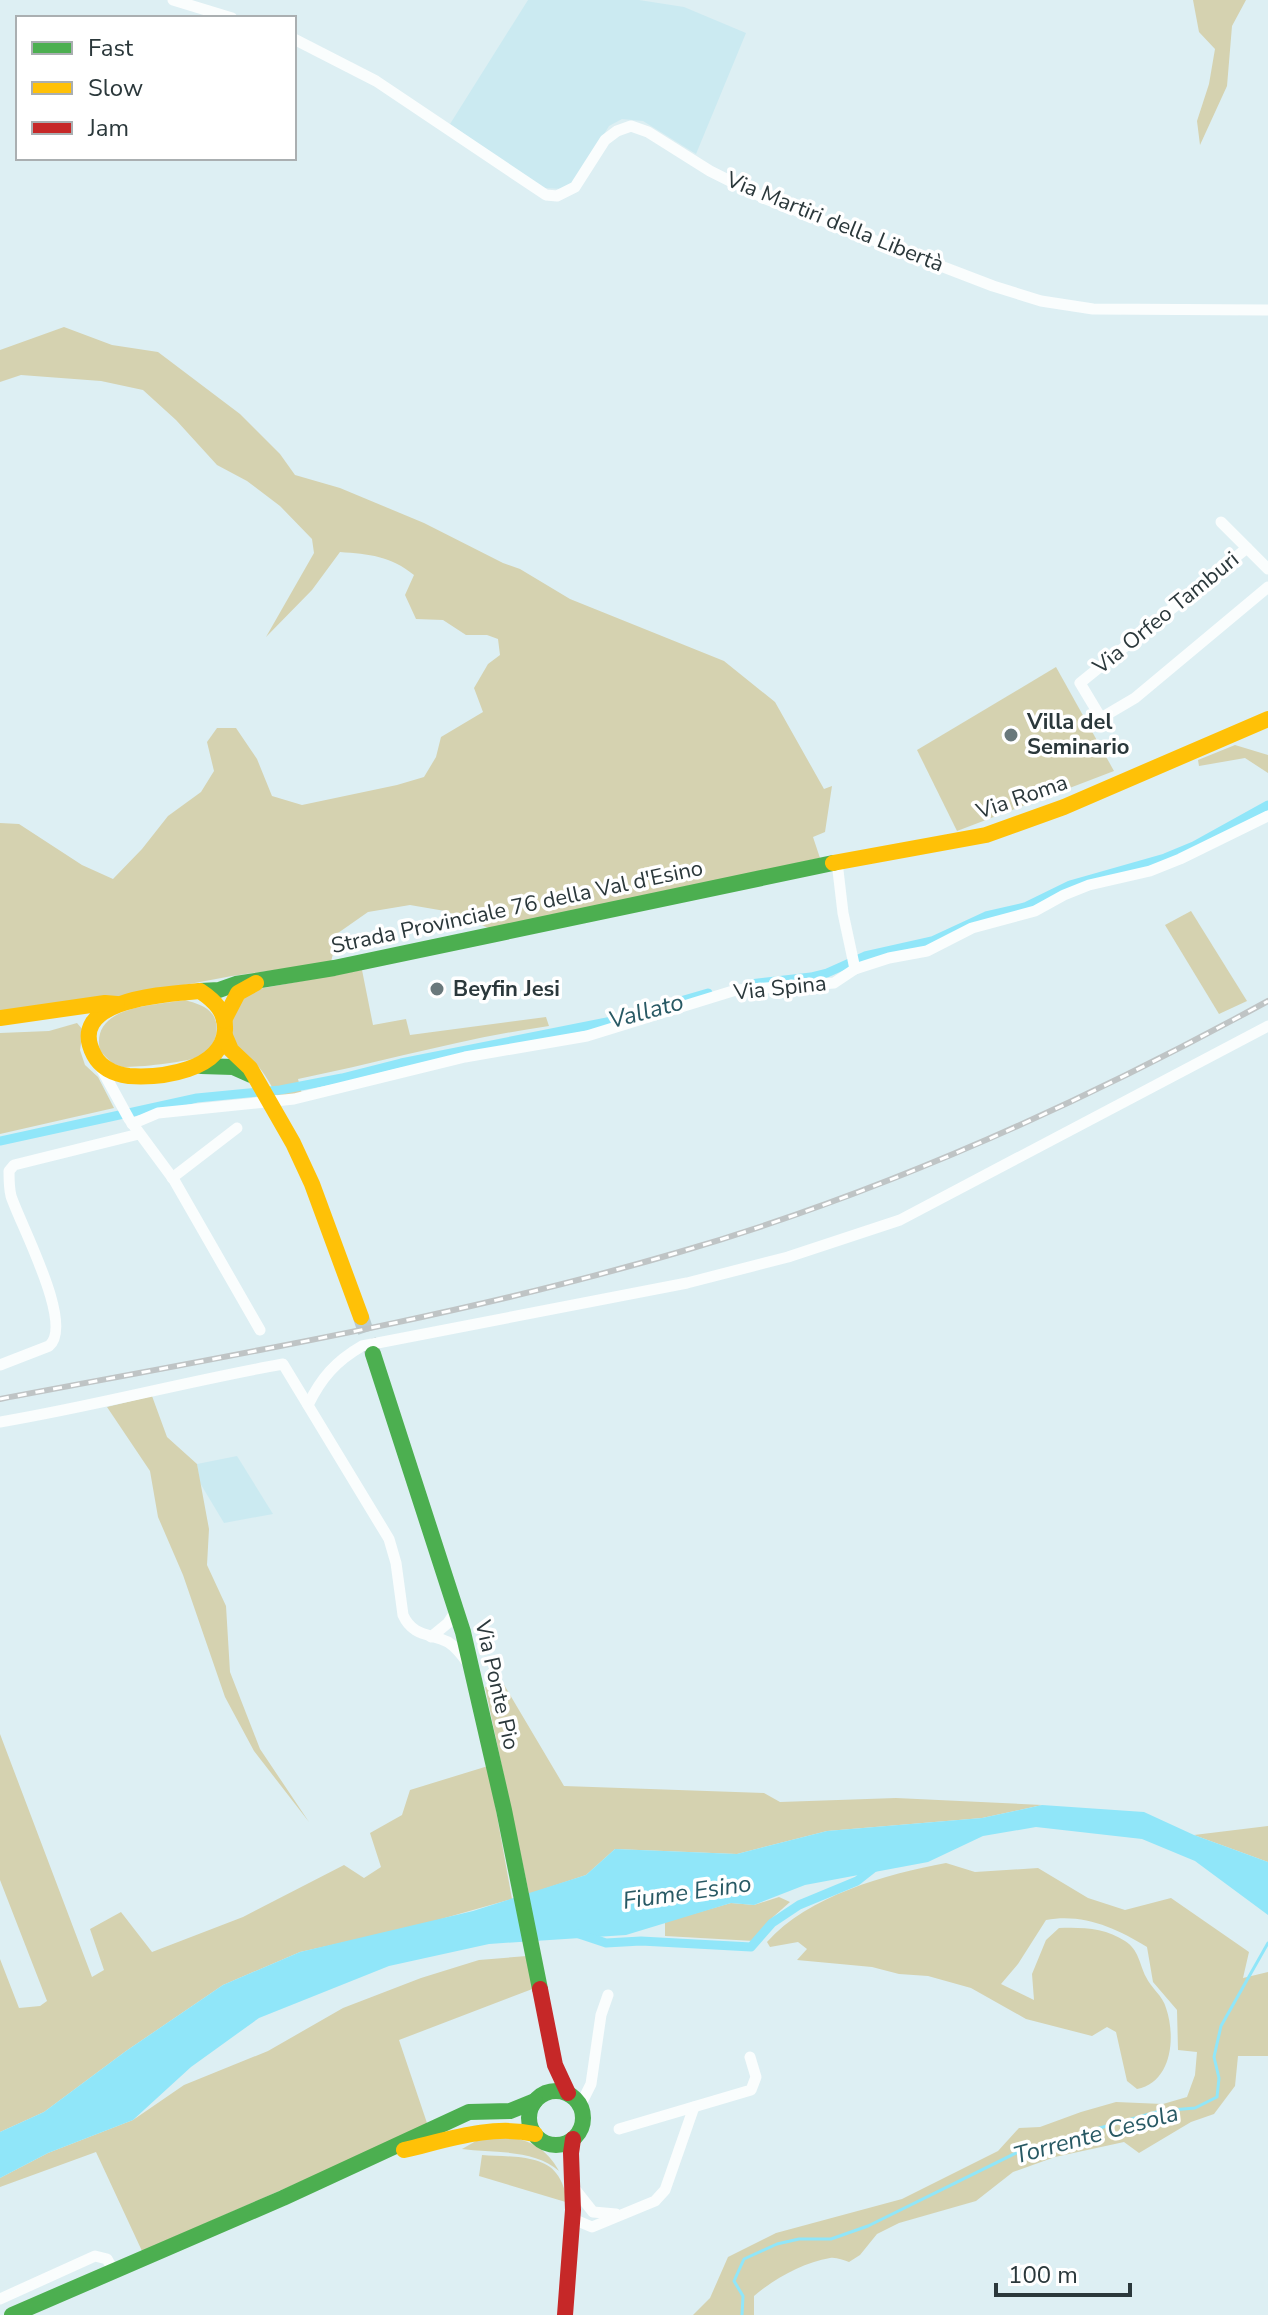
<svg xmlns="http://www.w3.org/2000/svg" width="1268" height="2315" viewBox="0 0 1268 2315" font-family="'Nunito Sans',sans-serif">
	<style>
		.built { fill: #cbeaf1 }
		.green { fill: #d5d2b0 }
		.water { fill: #90e6f9 }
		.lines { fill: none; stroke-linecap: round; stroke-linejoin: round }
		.stream { stroke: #90e6f9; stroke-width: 3 }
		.canal { stroke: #90e6f9; stroke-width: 9 }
		.secondary-tunnel { stroke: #b9cace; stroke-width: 16; stroke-dasharray: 16 8; stroke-linecap: butt }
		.street { stroke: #fafdfd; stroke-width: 11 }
		.fast { stroke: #4caf50; stroke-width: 16 }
		.slow { stroke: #ffc107; stroke-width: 16 }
		.jam { stroke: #c62828; stroke-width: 16 }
		.rail-casing { stroke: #bfc4c5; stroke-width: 6 }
		.rail { stroke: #fff; stroke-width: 3; stroke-dasharray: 9; stroke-linecap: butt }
		.poi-dot { fill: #69787b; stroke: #fff; stroke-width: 3 }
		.labels { text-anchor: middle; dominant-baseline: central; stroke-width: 7; stroke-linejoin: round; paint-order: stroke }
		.street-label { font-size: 22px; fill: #2b383b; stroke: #fff }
		.poi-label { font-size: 22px; font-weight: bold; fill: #2b383b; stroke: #fff; text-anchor: start }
		.water-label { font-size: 24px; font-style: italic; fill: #285964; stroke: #fff }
	</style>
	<rect width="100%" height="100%" fill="#ddeff3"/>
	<g class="built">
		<path d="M528,0H639L684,7L746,33L696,154L643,121L622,119L609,126L574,183L565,189L543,188L450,124Z"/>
		<path d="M237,1456L273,1514L224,1523L200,1483L197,1464Z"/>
	</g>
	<g class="green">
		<path d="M1193,0H1246L1232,26L1227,86L1200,145L1197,121L1209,84L1215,49L1199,32Z"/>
		<path d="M64,327L112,345L158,352L240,414L280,454L295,475L340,488L424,523L503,563L520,569L570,599L724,661L775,702L824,789L832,786L825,832L813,837L820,858L494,930L445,911L410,905L368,912L338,933L331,962L232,976L120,997L0,1012V823L19,824L82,865L113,879L142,849L168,816L201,792L214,771L207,742L217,728H236L257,759L272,796L302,805L397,785L424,777L436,757L441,737L483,712L474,688L488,664L500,655L498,639L487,635H466L443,620L416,619L405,595L414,575C391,556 369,554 340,552L312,590L266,637L314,553L312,539L280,506L247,481L217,465L176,420L143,390L101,381L21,375L0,382V350Z"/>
		<path d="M1056,667L1114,771L957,831L917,750Z"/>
		<path d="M1235,745L1268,755V773L1245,758L1199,766L1198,760Z"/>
		<path d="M1191,911L1247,1001L1219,1014L1165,925Z"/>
		<path d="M362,970L373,1025L406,1019L410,1035L546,1017L549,1026C464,1038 382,1062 298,1079L302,1094L278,1097C271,1086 265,1073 256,1064C249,1056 239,1051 234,1040C226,1022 238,1000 252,990Z"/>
		<path d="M185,1000C195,1003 207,1006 213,1015C222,1029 214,1051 198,1057C182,1063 140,1067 123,1067L113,1064L100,1051C90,1005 154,1006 185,1000Z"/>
		<path d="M77,1023L83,1030L80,1050L85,1065L98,1077L114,1108L0,1134V1033L49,1031Z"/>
		<path d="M152,1396L167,1437L197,1464L209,1529L207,1565L226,1606L230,1672L260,1749L309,1822L254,1751L225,1697L183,1575L158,1517L150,1471L107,1407Z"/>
		<path d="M503,1683L564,1786L764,1793L780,1802L896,1798L1042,1805L982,1818L827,1831L737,1854L615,1849L586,1875L529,1894L485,1687Z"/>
		<path d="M0,1734L92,1977L104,1970L90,1929L121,1912L152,1952L243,1917L344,1865L364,1878L381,1867L370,1833L402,1815L410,1790L488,1766L512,1899L413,1927L300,1952L223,1985L126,2051L44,2112L0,2132V1959L19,2008L40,2006L47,2001L0,1880Z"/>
		<path d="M1268,1826V1862L1194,1835Z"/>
		<path d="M946,1863L975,1872L1038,1868L1088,1898L1125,1910L1171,1898L1249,1952L1243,1978L1268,1972V2056H1238L1235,2086L1214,2114L1191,2122L1139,2153L1124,2142L1055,2157L1013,2172L976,2201L899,2223L877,2234L860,2255L849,2262C843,2260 836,2257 830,2258C804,2262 774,2279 754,2296V2315H693L710,2298L728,2257L776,2233L902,2199L998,2151L1019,2128L1040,2127L1081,2112L1116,2102L1163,2104L1187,2097L1195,2075L1197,2052L1178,2050L1177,2010L1153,1982L1147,1947C1116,1928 1083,1913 1046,1920L1018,1964L1001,1984L1034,2000L1032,1974L1046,1940L1059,1928C1081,1927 1106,1928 1125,1941C1139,1950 1139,1963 1146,1977C1151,1988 1163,1996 1166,2008C1176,2037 1172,2082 1137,2089L1127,2081L1116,2032L1107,2027L1092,2036L1026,2019L971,1988L928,1976L899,1974L872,1967L797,1960L807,1949L798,1942L770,1947L767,1942C808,1896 886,1874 946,1863Z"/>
		<path d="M779,1897L790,1902L773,1917L754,1941L665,1936V1922L731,1903L754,1905Z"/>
		<path d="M527,1956L535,1988L399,2040L428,2126L142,2251L96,2152L0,2187V2178L48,2153L133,2120L184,2085L268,2051L343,2008L421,1978L479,1960Z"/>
		<path d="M502,2136C527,2139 546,2147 559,2171C535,2149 493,2153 462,2149L476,2141Z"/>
		<path d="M482,2155C504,2157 542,2154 556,2173C563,2181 565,2193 569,2203L479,2176Z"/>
	</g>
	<path class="water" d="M1042,1805L1144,1812L1194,1835L1268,1862V1915L1195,1861L1142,1839L1036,1827L983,1836L928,1862L805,1885L754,1905L731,1903L626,1935L489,1944L389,1966L259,2018L191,2067L133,2120L48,2153L0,2178V2132L44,2112L126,2051L223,1985L300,1952L473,1911L586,1875L615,1849L737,1854L827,1831L982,1818Z"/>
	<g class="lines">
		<path class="stream" d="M742,2315L743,2296L734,2281L744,2259L777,2244L799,2239H831L868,2226L1022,2150L1160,2111L1195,2108L1217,2097L1219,2078L1214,2057L1221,2026L1268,1943"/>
		<g class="canal">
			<path d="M750,984L811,977L827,973L865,956L932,941L986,916L1025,907L1070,885L1165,858L1194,846L1268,805"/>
			<path d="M0,1141L197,1098L280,1090L342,1078L401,1063L612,1021L708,993"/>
			<path d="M579,1934L606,1943L641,1941L751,1947L772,1923L799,1905L857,1881L876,1866"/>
		</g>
		<path class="secondary-tunnel" d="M361,1317L373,1354"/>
		<g class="street">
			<path d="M173,0L232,18"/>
			<path d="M294,39L376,81L546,195L557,196L575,187L605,140L617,131L631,126L648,132L710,171L766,199L993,286L1041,301L1093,309L1268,310"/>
			<path d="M1221,522L1268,569"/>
			<path d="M1247,548L1080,683L1101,718L1135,698L1268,587"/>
			<path d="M837,862L843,913L855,969"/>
			<path d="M100,1066L129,1119L174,1180L260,1330"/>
			<path d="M132,1124L158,1113L294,1099L465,1057L587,1036L736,990L834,983L855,969L889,958L927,951L972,928L1035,911L1064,895L1089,885L1150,871L1180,859L1268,816"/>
			<path d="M172,1178L237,1128"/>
			<path d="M0,1365L49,1346C75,1325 20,1224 11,1196C9,1188 9,1179 9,1171L14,1165L139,1134"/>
			<path d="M308,1405C321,1378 336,1361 362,1346L687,1283L788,1257L900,1220L1268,1026"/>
			<path d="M0,1422C95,1406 188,1381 283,1364L389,1539L396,1563L403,1615C413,1637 430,1633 448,1642C456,1647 462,1655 467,1662"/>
			<path d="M431,1637L448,1623L457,1609"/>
			<path d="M580,2106L591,2084L601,2015L608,1995"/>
			<path d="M619,2129L751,2090L756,2077L750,2057"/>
			<path d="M574,2188L593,2212L616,2214"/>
			<path d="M573,2219L592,2227L655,2201L665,2190L694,2107"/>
			<path d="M0,2299L95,2256L107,2259L113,2270"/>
		</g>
		<g class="fast">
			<path d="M200,991L219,990L236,984L334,968L833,863"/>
			<path d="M201,1066L233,1067L251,1075"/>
			<path d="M373,1354L463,1632L504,1810L540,1989"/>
			<circle cx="556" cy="2118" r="27"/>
			<path d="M12,2315L283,2198L469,2112L510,2111L535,2101"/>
		</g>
		<g class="slow">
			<path d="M833,863L986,835L1064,807L1268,719"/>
			<path d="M200,991C215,1001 226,1012 225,1030C222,1071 161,1078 129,1076C114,1074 101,1068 94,1055C64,998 169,994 200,991Z"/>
			<path d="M0,1018L105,1003L117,1004"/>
			<path d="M224,1020L238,993L256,983"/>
			<path d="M225,1036L231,1050L250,1068L293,1143L312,1184L361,1317"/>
			<path d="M404,2150C447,2140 491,2124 535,2134"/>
		</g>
		<g class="jam">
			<path d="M540,1989L555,2065L568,2093"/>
			<path d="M565,2315L573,2210L571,2153L573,2139"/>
		</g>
		<defs>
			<path id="rail" d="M0,1399C227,1356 454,1318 676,1253C883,1193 1080,1104 1268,1001"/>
		</defs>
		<use href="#rail" class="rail-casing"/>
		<use href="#rail" class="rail"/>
	</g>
	<g class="poi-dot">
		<circle cx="1011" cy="735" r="8"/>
		<circle cx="437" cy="989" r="8"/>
	</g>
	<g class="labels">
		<g class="street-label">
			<text transform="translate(835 222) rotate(22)">Via Martiri della Libertà</text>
			<text transform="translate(1166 613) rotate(-39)">Via Orfeo Tamburi</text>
			<text transform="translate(1022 797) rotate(-19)">Via Roma</text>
			<text transform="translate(517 907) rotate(-12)">Strada Provinciale 76 della Val d'Esino</text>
			<text transform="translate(780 988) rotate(-6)">Via Spina</text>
			<text transform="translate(497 1685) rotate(77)">Via Ponte Pio</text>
		</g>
		<g class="poi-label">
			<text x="1027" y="722">Villa del<tspan x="1027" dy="25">Seminario</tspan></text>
			<text x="453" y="989">Beyfin Jesi</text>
		</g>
		<g class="water-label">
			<text transform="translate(646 1011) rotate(-15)">Vallato</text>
			<text transform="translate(687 1892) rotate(-8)">Fiume Esino</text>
			<text transform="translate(1096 2134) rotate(-15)">Torrente Cesola</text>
		</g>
	</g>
	<rect x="16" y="16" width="280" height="144" fill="#ffffff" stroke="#aaafb1" stroke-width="2"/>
	<rect x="32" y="42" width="40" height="12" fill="#4caf50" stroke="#aaafb1" stroke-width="2"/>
	<text x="88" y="56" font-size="24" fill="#2b383b">Fast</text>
	<rect x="32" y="82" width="40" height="12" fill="#ffc107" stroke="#aaafb1" stroke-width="2"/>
	<text x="88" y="96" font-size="24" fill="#2b383b">Slow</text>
	<rect x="32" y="122" width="40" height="12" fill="#c62828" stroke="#aaafb1" stroke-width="2"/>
	<text x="88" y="136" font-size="24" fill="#2b383b">Jam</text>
	<path d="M996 2283v12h134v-12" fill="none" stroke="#2b383b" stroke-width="4"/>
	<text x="1008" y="2283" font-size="24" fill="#2b383b" stroke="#ffffff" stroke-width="6" paint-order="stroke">100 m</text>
</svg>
